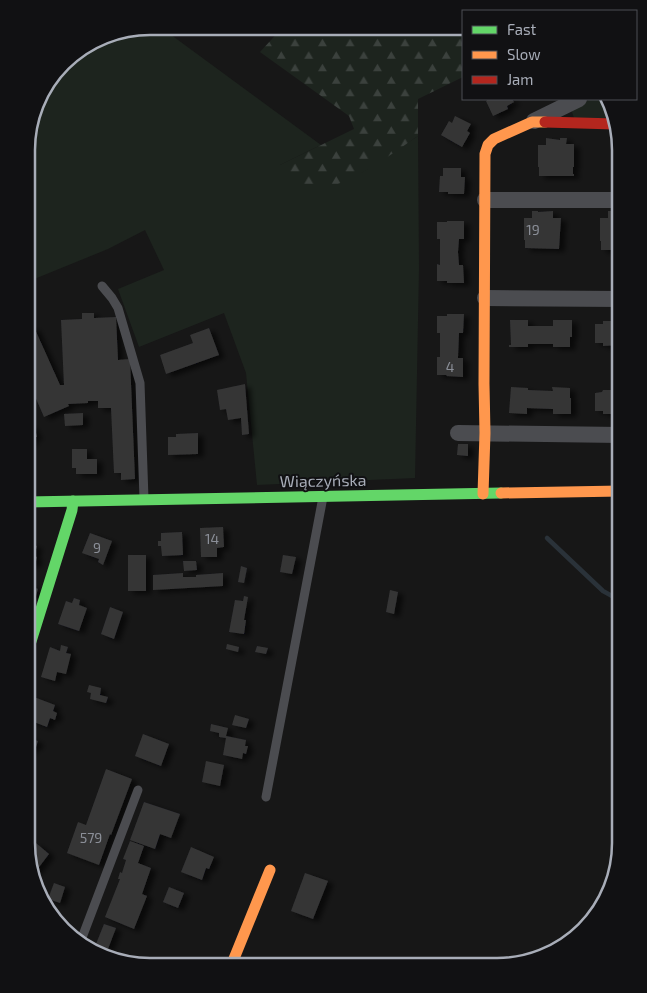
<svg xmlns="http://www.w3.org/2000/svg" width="647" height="993" viewBox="0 0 647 993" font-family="'Exo 2',sans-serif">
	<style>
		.green { fill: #1d241e }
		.forest { fill: url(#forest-firs) }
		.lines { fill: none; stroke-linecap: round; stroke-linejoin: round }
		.stream { stroke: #2a3239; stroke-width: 4.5 }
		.building { fill: #353536; filter: url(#shadow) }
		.lane { stroke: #4b4c50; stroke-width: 9 }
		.street { stroke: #4b4c50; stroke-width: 16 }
		.fast { stroke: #63d668; stroke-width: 11 }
		.slow { stroke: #ff974d; stroke-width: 11 }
		.jam { stroke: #b3261e; stroke-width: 11 }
		.labels { text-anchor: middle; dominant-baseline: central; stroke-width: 4; stroke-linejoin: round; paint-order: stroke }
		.number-label { font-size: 14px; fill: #8b8f98 }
		.street-label { font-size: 16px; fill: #a8adb8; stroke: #111113 }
		.rim { fill: none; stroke: #a8adb8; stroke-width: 2.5 }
	</style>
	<defs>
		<pattern id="forest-firs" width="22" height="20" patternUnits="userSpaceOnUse" patternTransform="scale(1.25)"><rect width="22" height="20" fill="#1d241e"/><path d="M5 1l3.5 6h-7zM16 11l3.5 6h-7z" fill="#3b413d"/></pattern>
		<filter id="shadow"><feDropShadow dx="5.5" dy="3" stdDeviation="2.5" flood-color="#0009"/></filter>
	</defs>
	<rect width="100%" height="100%" fill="#171717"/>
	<g class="green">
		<path d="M150,26H159L321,145L280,165L361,173L418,136L419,268L415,478L257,485L246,373L224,313L139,347L118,289L164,270L145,230L108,249L27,282V134L43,89L69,57L110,33Z"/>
		<path d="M591,99H608L611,103L614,118H574L571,109Z"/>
	</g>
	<path class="forest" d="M283,27L456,28L463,33V77L418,99V136C395,151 339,195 312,187C298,184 290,175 280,165L354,129L349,116L260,52Z"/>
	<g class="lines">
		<path class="stream" d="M547,538L603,591L621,601"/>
	</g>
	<g class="building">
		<path d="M486,99H512L514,102L507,106L508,109L493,116L486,101H487Z"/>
		<path d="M455,116L471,124L467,131L470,133L462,147L441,135L449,121L452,123Z"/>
		<path d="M546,138L560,140V138H567L566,144H574V167H573V174H574V176H539V167H538V145H546Z"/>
		<path d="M614,144H620L621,150V176H614V167H612V164H614Z"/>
		<path d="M443,168H461V177H465L464,194H448V192H439L440,176H443Z"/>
		<path d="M532,211H538V212L553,211V218H561L559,249L525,248V240H524V218H532Z"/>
		<path d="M608,211H614V214H621V250H601V241H600V218H608Z"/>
		<path d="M447,221H464V239H459L458,252L459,265H463L464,283H447V281H437V264L440,265V239H437V222H447Z"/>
		<path d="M82,313H94V318L116,317L118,360L130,359L135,479L121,480V473H114L111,408H98V401H88V403L68,404L69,406L44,417L27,378V330L34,327L60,385H64L61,320L82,319Z"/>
		<path d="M447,314H464L463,333H459L458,358H463V377L446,376L447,375H437V357H440V333H437V316H447Z"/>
		<path d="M510,320H528V326H553V320H572V337H570V347H553V344H528V347H509V345H511Z"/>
		<path d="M603,321H620L619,345L603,346V343H595V324H603Z"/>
		<path d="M209,328L219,355L166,374L160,355L193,343L190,335Z"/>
		<path d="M245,384L249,434L242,435L241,418L228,420L226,409L220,410L217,390Z"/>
		<path d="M511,387L528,388V390L553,391L552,387L570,388V398H571V414H553V409L527,408V414L509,413Z"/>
		<path d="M603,390H619L620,414H603V411H595V393L602,392Z"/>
		<path d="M83,413V425L65,426L64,414Z"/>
		<path d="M27,426H33V433H36L37,437H32V443H27Z"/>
		<path d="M198,433V454L168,455V437H176V434Z"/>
		<path d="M458,444H468V456L457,455Z"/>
		<path d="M72,449H87V459H97V474H76V468H72Z"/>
		<path d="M223,527L224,547L217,548V557H201L200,528Z"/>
		<path d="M182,532L183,555L162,556L161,546H158V541H161V533Z"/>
		<path d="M90,533L112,541L103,565L98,562L99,559L82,553Z"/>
		<path d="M27,543L37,546L34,556L37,557L35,565L27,563Z"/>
		<rect x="128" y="555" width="18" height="36"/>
		<path d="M283,555L296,557L292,574L280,572Z"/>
		<path d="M183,561H196L197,570L184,571Z"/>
		<path d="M241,566L247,568L244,583L238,582Z"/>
		<path d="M183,573V577H196V575L223,573V586L153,590V575Z"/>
		<path d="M27,585L38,589L35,599L27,597Z"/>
		<path d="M390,590L398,592L394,614L386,612Z"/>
		<path d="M244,596L248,597L244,620H246L244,634L229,632L235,600L243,601Z"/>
		<path d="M74,598L80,600L79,605L87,608L79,631L58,624L66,601L72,603Z"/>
		<path d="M110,607L123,612L114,639L101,634Z"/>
		<path d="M227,644L239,647L238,652L226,649Z"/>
		<path d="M61,645L68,647L66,653L71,654L66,674L57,672L55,681L41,677L50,647L60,651Z"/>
		<path d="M257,646L268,648L266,654L255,652Z"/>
		<path d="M89,685L101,688L100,695L108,697L106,703L90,699L91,693L87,692Z"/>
		<path d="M34,697L55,705L53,711L57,713L55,720L50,718L47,727L26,719Z"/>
		<path d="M235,715L249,719L246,728L232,725Z"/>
		<path d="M211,724L228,728L226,736L246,740L245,746H248L246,754L243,753L242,759L223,755L226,738L219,737V733L210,731Z"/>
		<path d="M143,734L169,744L161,766L135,756Z"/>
		<path d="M26,737L38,741L36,747L33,746L31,751L28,750L27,754Z"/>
		<path d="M206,761L224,765L220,786L202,782Z"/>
		<path d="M106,769L132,779L111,835L110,834L99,865L67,853L78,822L86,825Z"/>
		<path d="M144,802L180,814L171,838L160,834L155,849L130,840Z"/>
		<path d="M130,841L144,846L138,863L151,868L142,894L147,896L134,929L105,917L120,879H118L120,872L122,873L126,860L123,859Z"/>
		<path d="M36,843L49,854L33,875L28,853Z"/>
		<path d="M191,847L214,857L209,869L206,868L202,880L181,872Z"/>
		<path d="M305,873L328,881L313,919L291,911Z"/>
		<path d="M54,883L65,887L60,903L48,899Z"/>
		<path d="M169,887L184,893L178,908L163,902Z"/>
		<path d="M104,924L116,928L108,949L96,944Z"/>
	</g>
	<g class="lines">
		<g class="lane">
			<path d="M102,286L112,298L118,308L140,383L144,499"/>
			<path d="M266,797L323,497"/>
			<path d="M80,943L138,790"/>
		</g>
		<g class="street">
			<path d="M534,121L579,99"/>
			<path d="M485,200H621"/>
			<path d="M485,298L621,299"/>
			<path d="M458,433L621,435"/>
		</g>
		<g class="fast">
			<path d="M27,502L501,493"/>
			<path d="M27,654L72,510L73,501"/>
		</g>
		<g class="slow">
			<path d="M501,493L621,491"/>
			<path d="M483,494L485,433L484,384L485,154L488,145L494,139L532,122H545"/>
			<path d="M231,966L270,870"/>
		</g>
		<path class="jam" d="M545,122L615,124"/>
	</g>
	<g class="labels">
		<g class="number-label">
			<text x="533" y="229">19</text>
			<text x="450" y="366">4</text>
			<text x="212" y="538">14</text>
			<text x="97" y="547">9</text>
			<text x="91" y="837">579</text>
		</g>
		<g class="street-label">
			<text transform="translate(323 480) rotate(-1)">Wiączyńska</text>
		</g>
	</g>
	<path d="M0 0H647V993H0ZM150 35H497A115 115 0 0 1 612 150V843A115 115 0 0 1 497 958H150A115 115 0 0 1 35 843V150A115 115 0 0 1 150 35Z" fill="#111113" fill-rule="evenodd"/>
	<path class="rim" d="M150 35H497A115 115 0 0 1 612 150V843A115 115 0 0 1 497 958H150A115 115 0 0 1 35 843V150A115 115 0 0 1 150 35Z"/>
	<rect x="462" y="10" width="175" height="90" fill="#111113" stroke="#4d4f55"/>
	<rect x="472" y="26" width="25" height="8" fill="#63d668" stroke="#4d4f55"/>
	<text x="507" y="35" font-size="15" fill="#a8adb8">Fast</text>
	<rect x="472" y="51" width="25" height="8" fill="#ff974d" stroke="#4d4f55"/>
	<text x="507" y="60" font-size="15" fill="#a8adb8">Slow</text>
	<rect x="472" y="76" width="25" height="8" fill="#b3261e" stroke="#4d4f55"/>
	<text x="507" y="85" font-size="15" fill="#a8adb8">Jam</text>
</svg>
